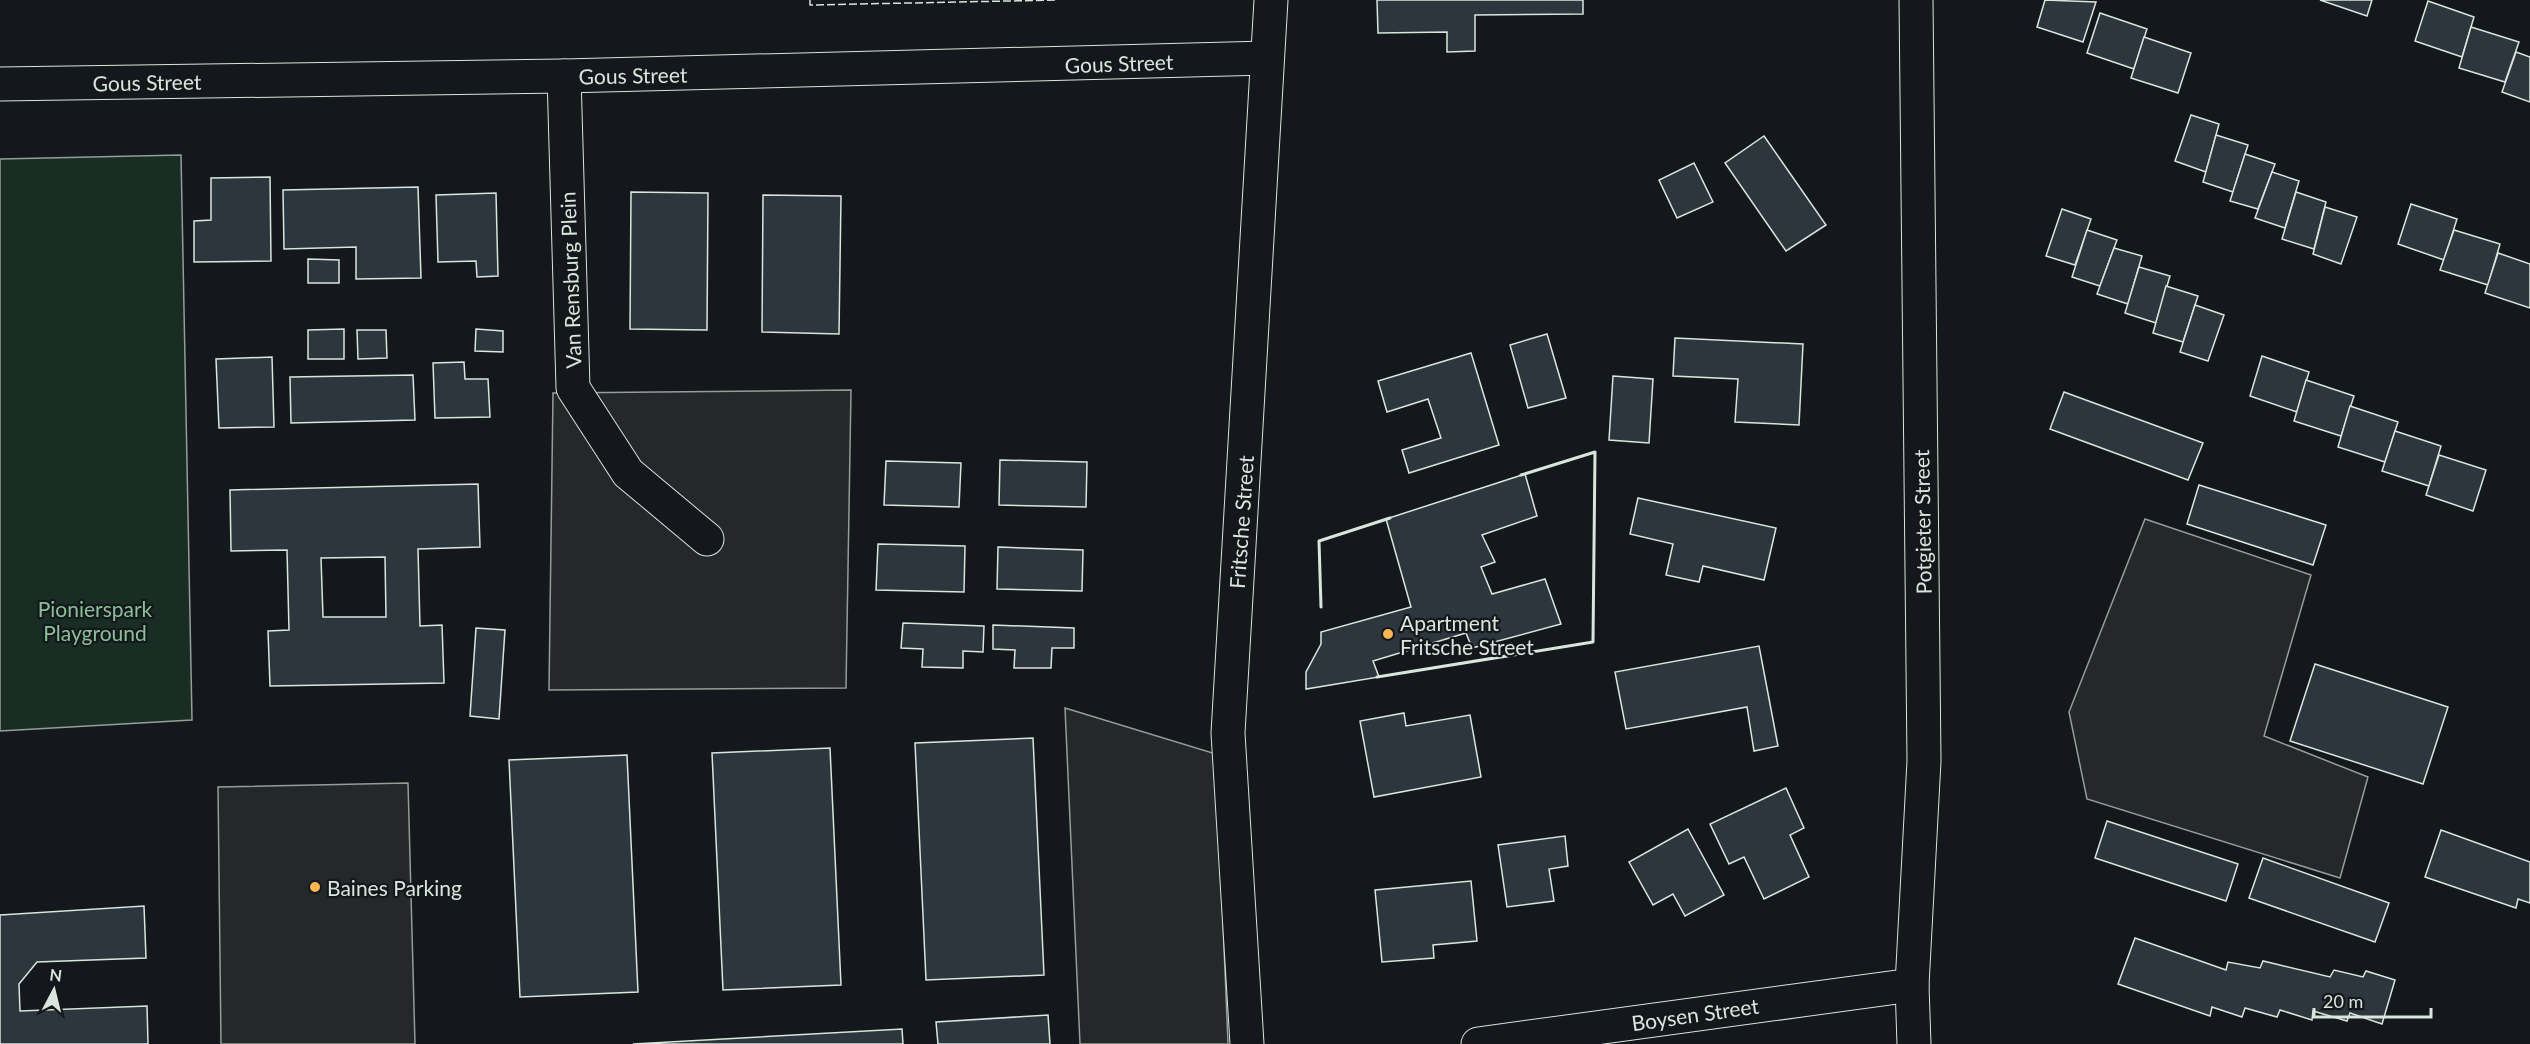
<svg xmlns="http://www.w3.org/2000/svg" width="2530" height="1044" viewBox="0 0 2530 1044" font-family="Lato,sans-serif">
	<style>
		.green { fill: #1a2d24; stroke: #939e99; stroke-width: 1.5 }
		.parking { fill: #24282b; stroke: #939e99; stroke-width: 1.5 }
		.building { fill: #2c363c; stroke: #d8e6dc; stroke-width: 1.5; fill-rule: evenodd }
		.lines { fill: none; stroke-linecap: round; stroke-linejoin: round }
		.minor-casing { stroke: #d8e6dc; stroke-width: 35 }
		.minor { stroke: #14181c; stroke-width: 33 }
		.fence { stroke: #d8e6dc; stroke-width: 1.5; stroke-dasharray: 8 3; stroke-linecap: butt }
		.wall { stroke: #d8e6dc; stroke-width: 3 }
		.poi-dot { fill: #ffb74d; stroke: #14181c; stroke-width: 2 }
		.labels { text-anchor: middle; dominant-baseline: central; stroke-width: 4.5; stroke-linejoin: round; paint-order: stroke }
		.street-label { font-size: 21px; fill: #d8e6dc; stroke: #14181c }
		.park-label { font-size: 21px; fill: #8ac095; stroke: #14181c }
		.poi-label { font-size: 21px; fill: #d8e6dc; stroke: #14181c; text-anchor: start }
	</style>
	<rect width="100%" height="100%" fill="#14181c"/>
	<path class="green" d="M181,155L192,720L0,731V159Z"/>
	<g class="parking">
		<path d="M851,390L846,688L549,690L553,393Z"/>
		<path d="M2145,519L2311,575L2264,736L2368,777L2340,878L2087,799L2069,712Z"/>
		<path d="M1065,708L1216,754L1228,1044H1080Z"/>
		<path d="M408,783L415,1044H221L218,787Z"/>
	</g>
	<g class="building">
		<path d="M1377,0H1583V14L1475,15V51L1447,52V32L1378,33Z"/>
		<path d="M2045,0L2096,2L2083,42L2037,27Z"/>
		<path d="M2320,0H2372L2367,16Z"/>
		<path d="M2428,1L2474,17L2462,57L2415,41Z"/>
		<path d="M2100,13L2147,29L2134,69L2087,53Z"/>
		<path d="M2471,27L2519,42L2505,82L2459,68Z"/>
		<path d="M2144,37L2191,53L2178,93L2131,78Z"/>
		<path d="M2516,52L2530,57V102L2502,92Z"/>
		<path d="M2191,115L2219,124L2206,172L2175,161Z"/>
		<path d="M2216,135L2248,145L2233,192L2203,182Z"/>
		<path d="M1764,136L1826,225L1786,251L1725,163Z"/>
		<path d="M2245,154L2275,164L2258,209L2230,201Z"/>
		<path d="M1694,163L1713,202L1677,218L1659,180Z"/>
		<path d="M2272,172L2299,181L2285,228L2255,218Z"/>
		<path d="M270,177L271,261L194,262V221L211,220V178Z"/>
		<path d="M418,187L421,278L356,279V247L284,249L283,190Z"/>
		<path d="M631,192L708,193L707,330L630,329Z"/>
		<path d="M2296,192L2326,202L2314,249L2282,239Z"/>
		<path d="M496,193L498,276L477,277L476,261L438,262L436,195Z"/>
		<path d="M763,195L841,196L839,334L762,332Z"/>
		<path d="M2411,204L2457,219L2444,260L2398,244Z"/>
		<path d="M2325,207L2357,217L2341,264L2313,254Z"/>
		<path d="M2062,209L2091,219L2075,265L2046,256Z"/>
		<path d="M2087,230L2117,240L2100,286L2072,277Z"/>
		<path d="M2454,230L2500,244L2488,285L2440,270Z"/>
		<path d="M2114,248L2142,256L2128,304L2097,294Z"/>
		<path d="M2498,253L2530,264V308L2485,293Z"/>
		<path d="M308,259L339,260V283H308Z"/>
		<path d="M2139,267L2170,276L2156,323L2125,313Z"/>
		<path d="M2166,286L2198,296L2183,342L2153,333Z"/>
		<path d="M2195,305L2224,315L2208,361L2180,352Z"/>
		<path d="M344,329V359H308V330Z"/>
		<path d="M476,329L503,331V352L475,351Z"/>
		<path d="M357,330H386L387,358L358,359Z"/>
		<path d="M1547,334L1566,398L1528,408L1510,345Z"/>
		<path d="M1675,338L1803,344L1799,425L1735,422L1738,379L1673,376Z"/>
		<path d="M1471,353L1499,445L1409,473L1402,450L1441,438L1428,399L1387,412L1378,381Z"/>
		<path d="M2262,356L2309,372L2297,412L2250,396Z"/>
		<path d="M272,357L274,427L219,428L216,359Z"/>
		<path d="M464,362L465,379H488L490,417L435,418L433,363Z"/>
		<path d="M413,375L415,420L291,423L290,377Z"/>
		<path d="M1613,376L1653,379L1649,443L1609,440Z"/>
		<path d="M2306,380L2354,396L2341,436L2294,421Z"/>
		<path d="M2064,392L2203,443L2188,480L2050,429Z"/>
		<path d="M2350,406L2398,422L2385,462L2338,447Z"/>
		<path d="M2395,431L2441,446L2429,486L2382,471Z"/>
		<path d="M2439,455L2486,470L2473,511L2426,495Z"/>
		<path d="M1000,460L1087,462L1086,507L999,505Z"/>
		<path d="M886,461L961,463L959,507L884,505Z"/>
		<path d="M1525,474L1537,516L1482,535L1495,562L1481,567L1492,594L1545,579L1561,624L1472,648L1466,633L1373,661L1379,677L1306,689V672L1321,644V632L1411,607L1386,519Z"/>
		<path d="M478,484L480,547L418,549L420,626L442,625L444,683L270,686L268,631L289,630L287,550L231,551L230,490ZM385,557L386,617H323L321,558Z"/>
		<path d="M2199,485L2326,525L2313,565L2187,524Z"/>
		<path d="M1638,498L1776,528L1764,580L1703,566L1699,582L1666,575L1673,544L1630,534Z"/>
		<path d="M878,544L965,546L964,592L876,590Z"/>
		<path d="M998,547L1083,550L1082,591L997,589Z"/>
		<path d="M903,623L984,626L983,652L963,651V668L922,667L923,649L901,648Z"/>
		<path d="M993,625L1074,628V648H1052L1051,668H1014L1015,650L993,649Z"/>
		<path d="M476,628L505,630L499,719L470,716Z"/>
		<path d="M1759,646L1778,746L1754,751L1747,707L1626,729L1615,672Z"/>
		<path d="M2315,664L2448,707L2423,784L2290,741Z"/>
		<path d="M1404,713L1406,726L1470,715L1481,777L1374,797L1360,721Z"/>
		<path d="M1033,738L1044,975L926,980L915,743Z"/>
		<path d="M830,748L841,985L723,990L712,753Z"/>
		<path d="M627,755L638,992L520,997L509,760Z"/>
		<path d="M1786,788L1804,828L1790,835L1809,877L1764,899L1744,857L1729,864L1710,824Z"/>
		<path d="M2107,821L2238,864L2226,901L2095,858Z"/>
		<path d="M1688,829L1724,895L1685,916L1673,894L1653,905L1629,862Z"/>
		<path d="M2441,830L2530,862V903L2518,899L2516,908L2425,877Z"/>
		<path d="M1565,836L1568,866L1549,869L1554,901L1507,907L1498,845Z"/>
		<path d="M2263,858L2389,903L2375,942L2249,898Z"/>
		<path d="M1471,881L1477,941L1433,945L1434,958L1382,962L1375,890Z"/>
		<path d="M144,906L146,958L37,962L19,984L20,1011L147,1006L148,1044H0V915Z"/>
		<path d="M2135,938L2226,970L2228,962L2260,968L2263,961L2330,977L2334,970L2363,977L2366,971L2395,980L2382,1024L2350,1013L2347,1021L2313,1011L2312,1020L2280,1010L2277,1017L2245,1008L2242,1017L2212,1007L2210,1016L2118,984Z"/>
		<path d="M1048,1015L1050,1044H938L936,1022Z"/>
		<path d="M902,1029L903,1044H633Z"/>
	</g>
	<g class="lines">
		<defs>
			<g id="minor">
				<path d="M564,76L573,388L628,473L707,539"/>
				<path d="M0,84L564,76L1267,58"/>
				<path d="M1247,1044L1228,733L1271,0"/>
				<path d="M1478,1044L1912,985"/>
				<path d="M1914,1044L1912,985L1924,761L1916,0"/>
			</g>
		</defs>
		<use href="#minor" class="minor-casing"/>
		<use href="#minor" class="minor"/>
		<path class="fence" d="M810,0V5L1058,0"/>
		<g class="wall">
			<path d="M1321,607L1319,541L1390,518"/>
			<path d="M1377,677L1593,642L1595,452L1521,475"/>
		</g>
	</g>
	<g class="poi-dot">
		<circle cx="1388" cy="634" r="6"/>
		<circle cx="315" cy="887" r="6"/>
	</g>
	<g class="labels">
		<g class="street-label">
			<text transform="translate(1119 63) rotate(-2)">Gous Street</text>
			<text transform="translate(633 75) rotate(-1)">Gous Street</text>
			<text transform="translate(147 82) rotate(-1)">Gous Street</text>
			<text transform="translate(570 280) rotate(-92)">Van Rensburg Plein</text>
			<text transform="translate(1241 522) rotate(-86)">Fritsche Street</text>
			<text transform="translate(1922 522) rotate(-91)">Potgieter Street</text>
			<text transform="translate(1695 1014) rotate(-8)">Boysen Street</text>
		</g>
		<g class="park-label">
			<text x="95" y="608">Pionierspark<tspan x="95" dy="24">Playground</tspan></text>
		</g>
		<g class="poi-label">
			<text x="1400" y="622">Apartment<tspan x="1400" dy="24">Fritsche Street</tspan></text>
			<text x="327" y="887">Baines Parking</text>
		</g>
	</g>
	<g transform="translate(54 990) rotate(7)" stroke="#14181c" stroke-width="4.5" paint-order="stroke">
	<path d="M0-4.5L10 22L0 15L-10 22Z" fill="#d8e6dc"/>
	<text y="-9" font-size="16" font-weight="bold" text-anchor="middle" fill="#d8e6dc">N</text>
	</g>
	<path d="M2314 1008v9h117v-9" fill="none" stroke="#d8e6dc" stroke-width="3"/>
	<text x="2323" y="1008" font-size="18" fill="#d8e6dc" stroke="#14181c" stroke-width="4.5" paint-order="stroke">20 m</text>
</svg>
